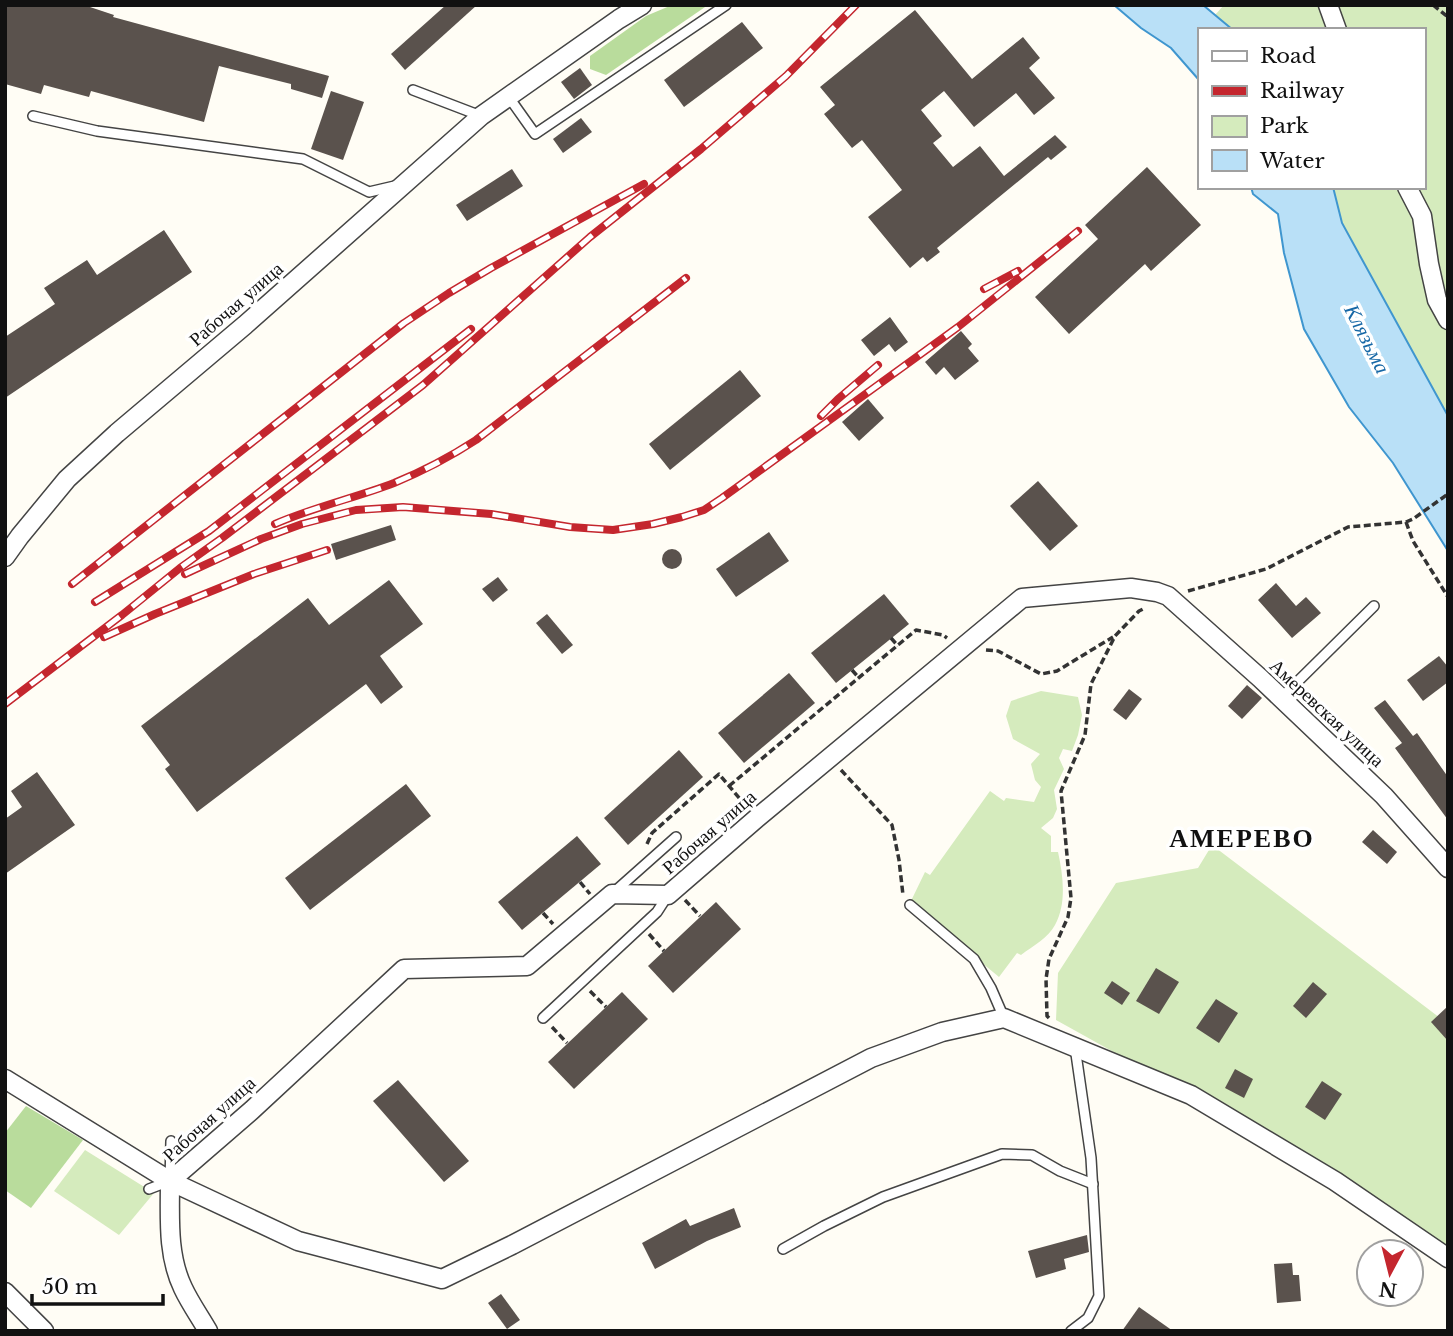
<svg xmlns="http://www.w3.org/2000/svg" width="1453" height="1336" viewBox="0 0 1453 1336" font-family="'Libre Baskerville',serif">
	<style>
		.green { fill: #d5ebbd }
		.forest { fill: #b9dc9c }
		.water { fill: #b9e0f7; stroke: #3f96cf; stroke-width: 2 }
		.building { fill: #5a524d }
		.lines { fill: none; stroke-linecap: round; stroke-linejoin: round }
		.lane-casing { stroke: #444; stroke-width: 12 }
		.street-casing { stroke: #444; stroke-width: 21 }
		.path { stroke: #333; stroke-width: 3.5; stroke-dasharray: 7 3.5; stroke-linecap: butt }
		.lane { stroke: #fff; stroke-width: 9 }
		.street { stroke: #fff; stroke-width: 18 }
		.rail-casing { stroke: #c4262e; stroke-width: 8 }
		.rail { stroke: #fff; stroke-width: 5; stroke-dasharray: 16; stroke-linecap: butt }
		.labels { text-anchor: middle; dominant-baseline: central; stroke-width: 7; stroke-linejoin: round; paint-order: stroke }
		.street-label { font-size: 19px; fill: #111; stroke: #fff }
		.water-label { font-size: 21px; font-style: italic; fill: #1768a6; stroke: #fff }
		.district-label { font-size: 26px; font-weight: bold; letter-spacing: 2px; fill: #111; stroke: #fff }
	</style>
	<rect width="100%" height="100%" fill="#fffdf5"/>
	<g class="green">
		<path d="M1224,5H1448V416L1342,223L1333,187H1423V30H1233L1215,15Z"/>
		<path d="M1041,691L1078,697L1082,715L1078,735L1072,751L1063,749L1059,758L1064,769L1054,790L1057,809L1053,818L1041,828L1051,836V852H1058C1063,875 1067,903 1055,925C1049,937 1033,946 1021,955L1017,953L999,977L910,903L925,872L930,875L990,791L1004,801L1006,798L1034,802L1041,787L1035,780L1031,764L1040,754L1013,739L1006,716L1011,701Z"/>
		<path d="M1212,845L1448,1024V1258L1191,1095L1056,1020L1058,973L1116,883L1198,868Z"/>
		<path d="M85,1150L154,1193L119,1235L54,1191Z"/>
	</g>
	<g class="forest">
		<path d="M672,5H708L606,75L590,69V56L646,16Z"/>
		<path d="M26,1106L83,1140L31,1208L5,1190V1133Z"/>
	</g>
	<g class="water">
		<path d="M1114,5H1203L1233,30H1199V80L1171,48L1141,28Z"/>
		<path d="M1251,187H1333L1342,223L1448,416V551L1393,463L1349,407L1304,329L1284,253L1278,214L1253,194Z"/>
	</g>
	<g class="building">
		<path d="M5,5H84L114,15L113,17L329,76L322,98L291,89V84L219,66L204,122L91,91L89,97L44,85L41,94L5,84Z"/>
		<path d="M446,5H477L405,70L391,54Z"/>
		<path d="M915,10L972,79L1023,37L1040,58L1029,68L1055,98L1034,115L1016,93L974,127L944,91L921,110L942,136L933,143L953,167L980,146L1004,176L1055,135L1067,147L1051,160L1048,157L937,248L940,252L927,262L923,257L910,268L868,217L902,190L862,140L852,148L824,114L835,105L820,87Z"/>
		<path d="M742,22L763,48L684,107L664,80Z"/>
		<path d="M580,68L592,85L574,99L561,82Z"/>
		<path d="M331,91L364,102L343,160L311,149Z"/>
		<path d="M581,118L592,132L563,153L553,139Z"/>
		<path d="M1147,167L1201,225L1151,271L1145,264L1069,334L1035,297L1098,239L1085,225Z"/>
		<path d="M512,169L523,186L467,221L456,205Z"/>
		<path d="M164,230L192,272L5,398V337L55,304L44,288L87,260L97,275Z"/>
		<path d="M890,317L908,342L895,352L889,344L874,356L861,340Z"/>
		<path d="M961,331L972,344L968,348L979,361L955,380L944,367L936,375L925,362Z"/>
		<path d="M740,370L761,396L670,470L649,444Z"/>
		<path d="M868,399L884,418L859,441L842,422Z"/>
		<path d="M1038,481L1078,526L1050,551L1010,506Z"/>
		<path d="M391,525L396,540L336,560L331,544Z"/>
		<path d="M769,532L789,561L736,597L716,569Z"/>
		<circle cx="672" cy="559" r="10"/>
		<path d="M498,577L508,590L493,602L482,589Z"/>
		<path d="M389,580L423,624L380,656L403,687L381,704L366,684L197,812L165,769L170,765L141,726L308,598L329,625Z"/>
		<path d="M1276,583L1296,606L1306,597L1321,613L1292,638L1258,600Z"/>
		<path d="M884,594L909,624L836,683L811,653Z"/>
		<path d="M547,614L573,645L562,654L536,623Z"/>
		<path d="M1439,656L1448,667V682L1423,701L1407,680Z"/>
		<path d="M789,673L815,703L744,763L718,733Z"/>
		<path d="M1247,685L1262,698L1242,719L1228,706Z"/>
		<path d="M1129,689L1142,699L1126,720L1113,710Z"/>
		<path d="M1385,700L1413,736L1417,733L1448,777V820L1395,748L1402,743L1374,708Z"/>
		<path d="M679,750L703,777L628,845L604,818Z"/>
		<path d="M37,772L75,825L5,874V819L22,807L11,791Z"/>
		<path d="M406,784L431,816L310,910L285,878Z"/>
		<path d="M1373,830L1397,852L1387,864L1362,842Z"/>
		<path d="M577,836L601,864L522,930L498,902Z"/>
		<path d="M716,902L741,929L673,993L648,966Z"/>
		<path d="M1156,968L1179,982L1159,1014L1136,1001Z"/>
		<path d="M1112,981L1130,993L1122,1005L1104,993Z"/>
		<path d="M1313,982L1327,994L1306,1018L1293,1006Z"/>
		<path d="M622,992L648,1019L574,1089L548,1062Z"/>
		<path d="M1216,999L1238,1013L1219,1043L1196,1028Z"/>
		<path d="M1448,1006V1041L1431,1022Z"/>
		<path d="M1235,1069L1253,1079L1244,1098L1225,1088Z"/>
		<path d="M398,1080L469,1161L444,1182L373,1101Z"/>
		<path d="M1322,1081L1342,1094L1325,1120L1305,1107Z"/>
		<path d="M734,1208L741,1227L707,1241L655,1269L642,1243L686,1219L690,1226Z"/>
		<path d="M1087,1235L1089,1252L1064,1259L1066,1269L1036,1278L1028,1251Z"/>
		<path d="M1292,1263L1293,1275H1299L1301,1301L1277,1303L1274,1264Z"/>
		<path d="M501,1294L520,1320L507,1329L488,1303Z"/>
		<path d="M1139,1307L1173,1331H1122Z"/>
	</g>
	<g class="lines">
		<defs>
			<g id="lane">
				<path d="M413,90L481,116"/>
				<path d="M508,96L535,134L726,5"/>
				<path d="M33,116L97,131L303,159L369,192L399,185"/>
				<path d="M1281,698L1374,606"/>
				<path d="M613,893L676,837"/>
				<path d="M910,905L974,959L991,988L1004,1018"/>
				<path d="M543,1018L657,912L668,895"/>
				<path d="M149,1189L170,1181L171,1141"/>
				<path d="M783,1249L824,1226L883,1197L1002,1154L1032,1155L1060,1171L1093,1184"/>
				<path d="M1071,1331L1088,1318L1099,1296L1091,1158L1075,1047"/>
			</g>
			<g id="street">
				<path d="M1328,5L1337,30"/>
				<path d="M1407,187L1422,216L1429,264L1437,300L1448,320"/>
				<path d="M5,557L20,536L67,479L117,433L245,325L481,116L619,19L642,5"/>
				<path d="M5,1079L170,1181L298,1241L442,1279L512,1245L871,1058L942,1032L1004,1018L1191,1095L1335,1181L1448,1258"/>
				<path d="M170,1181L252,1110L404,969L527,966L612,894L668,895L757,818L1022,598L1131,588L1157,592L1168,596L1260,678L1384,796L1448,868"/>
				<path d="M170,1181C170,1217 167,1255 183,1288C190,1303 200,1317 208,1331"/>
				<path d="M5,1292L44,1331"/>
			</g>
		</defs>
		<use href="#lane" class="lane-casing"/>
		<use href="#street" class="street-casing"/>
		<g class="path">
			<path d="M1433,5L1448,17"/>
			<path d="M1406,522L1413,541L1448,597"/>
			<path d="M1188,591L1266,569L1348,527L1406,522L1413,519L1448,494"/>
			<path d="M891,638L898,646"/>
			<path d="M986,650L998,651L1041,674L1057,671L1113,637"/>
			<path d="M852,670L859,678"/>
			<path d="M841,770L892,825L899,860L903,895"/>
			<path d="M729,786L916,630L943,635L947,638"/>
			<path d="M647,844L652,833L719,774L745,805"/>
			<path d="M580,882L590,894"/>
			<path d="M685,900L700,916"/>
			<path d="M543,913L553,924"/>
			<path d="M649,934L664,951"/>
			<path d="M590,991L606,1007"/>
			<path d="M1049,1018L1047,1016L1046,979L1049,959L1068,917L1071,898L1061,791L1085,735L1091,684L1115,636L1139,611L1145,608"/>
			<path d="M552,1027L567,1043"/>
		</g>
		<use href="#lane" class="lane"/>
		<use href="#street" class="street"/>
		<defs>
			<g id="rail">
				<path d="M984,289L1018,271"/>
				<path d="M821,416L838,399L878,365"/>
				<path d="M275,524C314,507 355,498 394,483C423,471 450,457 476,440L686,278"/>
				<path d="M185,574L261,539L302,524L356,510L403,507L491,514L570,527L613,530L653,524L682,517L704,510L722,498L958,327L1078,231"/>
				<path d="M72,584L404,323L449,293L491,268L644,184"/>
				<path d="M95,602L209,531L471,329"/>
				<path d="M104,637L155,614L254,574L327,550"/>
				<path d="M5,704L122,615L180,568L222,538L423,385L590,237L701,149L786,76L856,5"/>
			</g>
		</defs>
		<use href="#rail" class="rail-casing"/>
		<use href="#rail" class="rail"/>
	</g>
	<g class="labels">
		<g class="street-label">
			<text transform="translate(236 304) rotate(-41)">Рабочая улица</text>
			<text transform="translate(1327 713) rotate(43)">Амеревская улица</text>
			<text transform="translate(709 832) rotate(-41)">Рабочая улица</text>
			<text transform="translate(209 1119) rotate(-42)">Рабочая улица</text>
		</g>
		<g class="water-label">
			<text transform="translate(1367 339) rotate(63)">Клязьма</text>
		</g>
		<g class="district-label">
			<text x="1242" y="838">АМЕРЕВО</text>
		</g>
	</g>
	<rect width="1453" height="1336" fill="none" stroke="#111111" stroke-width="14"/>
	<rect x="1198" y="28" width="228" height="161" fill="#ffffff" stroke="#a0a0a0" stroke-width="2"/>
	<rect x="1212" y="51" width="35" height="10" fill="#ffffff" stroke="#a0a0a0" stroke-width="2"/>
	<text x="1260" y="63" font-size="21" fill="#111111">Road</text>
	<rect x="1212" y="86" width="35" height="10" fill="#c4262e" stroke="#a0a0a0" stroke-width="2"/>
	<text x="1260" y="98" font-size="21" fill="#111111">Railway</text>
	<rect x="1212" y="116" width="35" height="21" fill="#d5ebbd" stroke="#a0a0a0" stroke-width="2"/>
	<text x="1260" y="133" font-size="21" fill="#111111">Park</text>
	<rect x="1212" y="150" width="35" height="21" fill="#b9e0f7" stroke="#a0a0a0" stroke-width="2"/>
	<text x="1260" y="168" font-size="21" fill="#111111">Water</text>
	<g transform="translate(1390 1273) rotate(187)"><circle r="33" fill="#ffffff" stroke="#a0a0a0" stroke-width="2"/>
	<path d="M0-5L12 26L0 18L-12 26Z" fill="#c4262e"/>
	<text y="-10" font-size="19" font-weight="bold" text-anchor="middle" fill="#111111">N</text>
	</g>
	<path d="M32 1294v10h131v-10" fill="none" stroke="#111111" stroke-width="3.5"/>
	<text x="42" y="1294" font-size="21" fill="#111111" stroke="#ffffff" stroke-width="5" paint-order="stroke">50 m</text>
</svg>
